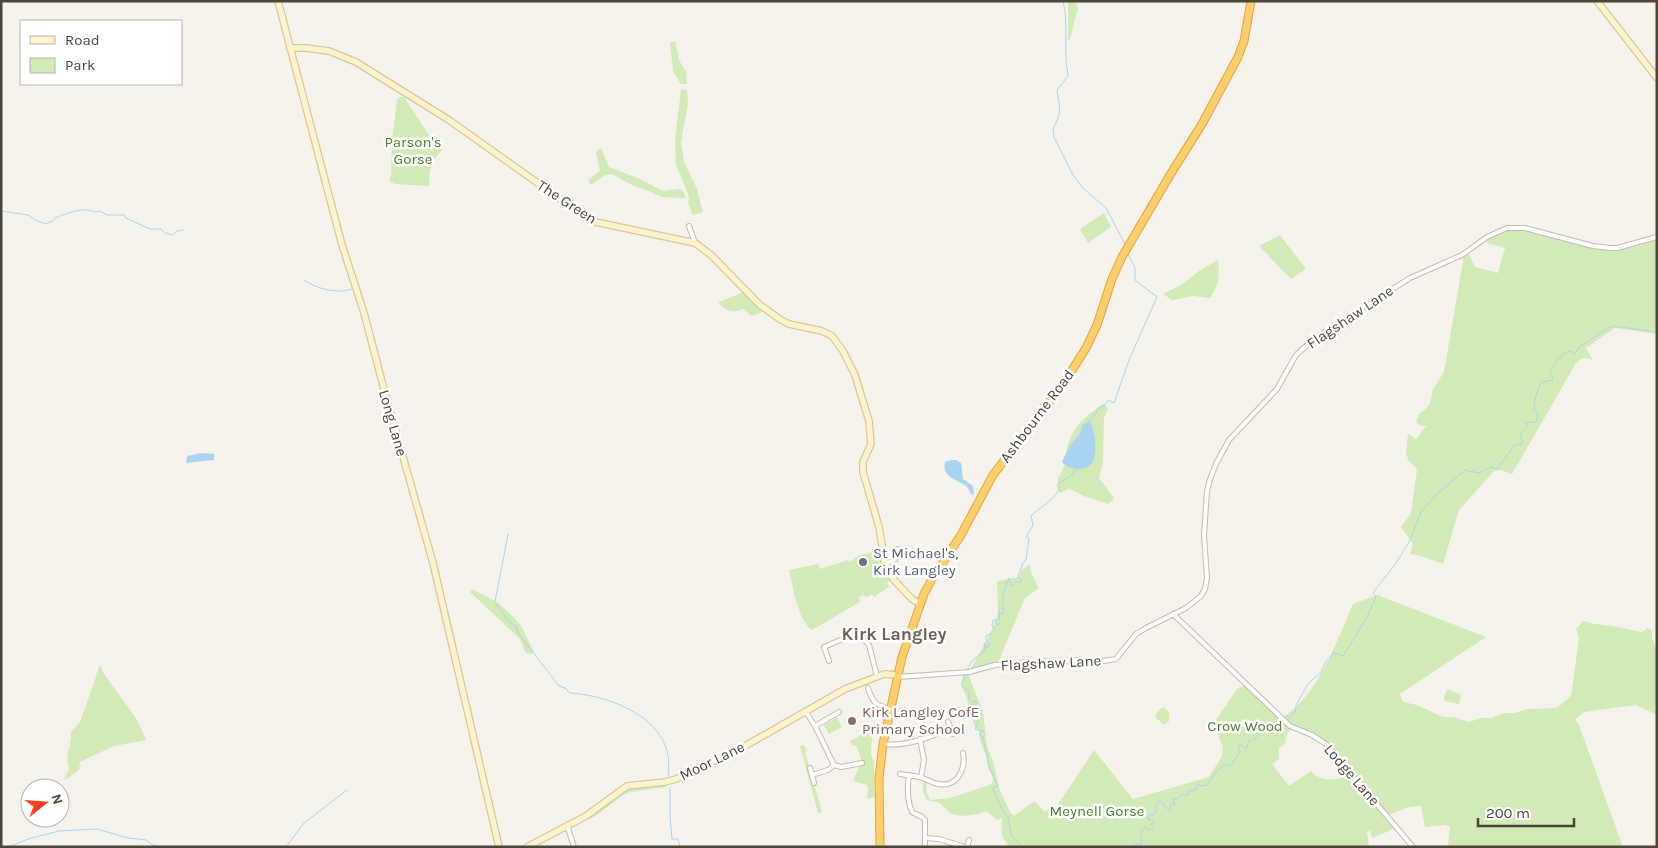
<svg xmlns="http://www.w3.org/2000/svg" width="1658" height="848" viewBox="0 0 1658 848" font-family="Karla,sans-serif">
	<style>
		.green { fill: #d2eab5 }
		.water { fill: #a9d4f2 }
		.lines { fill: none; stroke-linecap: round; stroke-linejoin: round }
		.stream { stroke: #a9d4f2; stroke-width: 1 }
		.street-casing { stroke: #c2bbae; stroke-width: 6 }
		.secondary-casing { stroke: #d6c79b; stroke-width: 8 }
		.highway-casing { stroke: #e0a43c; stroke-width: 9 }
		.street { stroke: #fff; stroke-width: 4 }
		.secondary { stroke: #fff3cd; stroke-width: 5.5 }
		.highway { stroke: #ffcf6e; stroke-width: 7 }
		.worship-dot { fill: #6b7280; stroke: #fff; stroke-width: 2 }
		.education-dot { fill: #8d6e63; stroke: #fff; stroke-width: 2 }
		.labels { text-anchor: middle; dominant-baseline: central; stroke-width: 5; stroke-linejoin: round; paint-order: stroke }
		.park-label { font-size: 15px; fill: #4a7f2a; stroke: #fff }
		.street-label { font-size: 15px; fill: #4b4439; stroke: #fff }
		.worship-label { font-size: 15px; fill: #5b616d; stroke: #fff; text-anchor: start }
		.education-label { font-size: 15px; fill: #785e54; stroke: #fff; text-anchor: start }
		.quarter-label { font-size: 18px; font-weight: bold; fill: #6e6250; stroke: #fff }
	</style>
	<rect width="100%" height="100%" fill="#f6f3ec"/>
	<g class="green">
		<path d="M1068,1H1075L1078,8L1070,39L1068,40Z"/>
		<path d="M675,41L679,60L686,72L687,84H681L673,72L670,42Z"/>
		<path d="M681,89L687,90L688,103L681,142L684,162L697,189L703,212L693,215L688,204L689,197L687,191L676,165L675,140Z"/>
		<path d="M401,97H404L429,135L438,142L442,150C429,164 430,168 429,186L395,184L389,181L391,176L392,143L397,99Z"/>
		<path d="M601,148L609,167L640,179L663,191L680,189L684,193L686,198L661,197L649,191L632,185L612,174L605,175L591,185L588,180L600,171L596,152Z"/>
		<path d="M1104,213L1111,227L1088,243L1080,229Z"/>
		<path d="M1519,228L1605,248L1609,251C1626,250 1641,243 1657,239V334L1615,328L1586,348L1593,360C1586,357 1582,357 1576,363L1512,474L1500,470L1494,471L1459,510L1443,564L1418,555L1410,554L1413,544L1401,527L1411,513L1417,470L1414,465L1409,462L1406,453L1408,434L1416,439L1426,426L1420,425L1416,422L1419,414L1425,410L1430,403L1433,389L1444,372L1464,255L1467,252L1469,254L1475,267L1498,273L1505,248L1487,243V239L1504,230Z"/>
		<path d="M1280,235L1306,269L1291,279L1259,246Z"/>
		<path d="M1218,260C1220,274 1219,286 1210,298L1193,296L1172,300L1163,294L1181,285L1199,271Z"/>
		<path d="M744,292L764,311L752,316L743,309C731,314 726,311 718,302Z"/>
		<path d="M1103,404L1108,408L1104,418L1103,463L1099,478L1114,498L1109,504L1084,496L1069,489L1060,493L1057,489L1058,479L1065,465L1075,469L1095,446L1093,428L1082,426C1080,437 1071,444 1066,454C1070,429 1083,418 1103,404Z"/>
		<path d="M879,548L883,567L891,580L887,583L889,587L874,597L872,594L866,598L857,584L864,596H859L860,602L812,630C798,621 793,586 789,570L818,564L820,569L848,560L850,562L859,555L875,552L874,549Z"/>
		<path d="M1030,564L1031,572L1039,588L1025,598L998,663L970,670C977,658 998,623 998,609C998,600 997,591 997,581L1019,577L1022,570Z"/>
		<path d="M472,589L500,604L520,624L534,652L531,654L526,653L519,638L470,592Z"/>
		<path d="M1380,594V596L1486,637L1400,694L1403,702L1417,705L1443,717H1453L1469,722L1481,718H1492L1503,713H1515L1528,709L1557,708L1571,696L1579,638L1576,629L1583,621L1595,624L1612,626L1642,632L1648,628L1652,630V638L1657,651V715L1636,705L1584,712L1575,720L1579,725L1623,847H1448L1450,827L1445,825L1425,827L1421,806L1409,807L1388,815L1326,742L1291,726L1284,716C1317,697 1338,639 1353,604Z"/>
		<path d="M100,665L104,674L138,721L146,740L114,746L80,762L79,770L67,779L64,780L69,769C64,754 72,747 71,732L80,722Z"/>
		<path d="M968,674L983,711L987,746L993,761L999,788L1010,812L1014,816L1034,801L1045,812L1049,808L1055,809L1094,750L1133,799L1209,777L1222,756L1223,746L1219,738L1216,720L1237,689L1246,685L1290,729L1286,736L1285,744L1279,748V759L1272,764L1289,786L1311,771C1322,783 1337,781 1350,774L1396,828L1372,838L1370,831H1367L1369,847H1009C1000,834 1001,831 1002,817L999,820L996,819L986,811L979,814L962,816L951,814L940,803L927,800L923,791V783H926L927,794L930,800L950,798L981,788L992,784L993,778L988,767L987,758L980,740L979,731L974,725L966,696L961,685L963,675Z"/>
		<path d="M1447,689L1461,695L1459,704L1445,701L1444,698Z"/>
		<path d="M1163,707C1169,710 1170,714 1169,721L1164,725L1155,717L1158,711Z"/>
		<path d="M837,717L842,727L829,734L824,725Z"/>
		<path d="M869,731L872,735L871,755L874,761V797L867,799L868,790L867,785L853,781L859,767L863,765L856,745L853,746L850,741Z"/>
		<path d="M804,745L807,751L805,752L822,812L818,813L800,746Z"/>
		<path d="M668,783L666,787L630,792L623,795L594,817L582,822L580,820L625,789Z"/>
	</g>
	<g class="water">
		<path d="M1089,421C1096,430 1098,455 1091,464C1088,468 1084,468 1080,469C1073,469 1066,467 1062,462L1069,447L1080,433L1082,426Z"/>
		<path d="M202,453L214,454V460L186,463L187,456Z"/>
		<path d="M951,460H956L961,463L963,479L973,486L974,493L972,495C970,493 969,490 968,488C960,479 941,479 945,462Z"/>
	</g>
	<g class="lines">
		<g class="stream">
			<path d="M1063,1C1069,24 1063,51 1068,76L1057,90C1060,109 1062,112 1053,129L1054,137L1073,175L1084,189L1106,208L1125,244"/>
			<path d="M1,211L28,215L35,220L46,224L54,220L55,218C65,214 77,209 88,210C94,211 95,213 100,211L107,215H124L126,218L150,229H161L165,233L173,235L177,231L183,230"/>
			<path d="M304,280C317,289 339,295 354,288"/>
			<path d="M1090,421L1099,408L1105,405L1108,400L1114,403L1129,360L1157,297L1135,280V268L1128,254"/>
			<path d="M508,534L495,602L509,622L516,626L518,633L559,686L565,688L570,693C614,696 676,721 668,774L670,776"/>
			<path d="M967,670L972,661L985,650L984,643L987,648L989,645L986,640V636L991,634L995,630L992,625L993,620H996V624L998,625L1000,623L999,613L1003,614L1004,612C1000,599 1005,590 1009,578L1012,586L1017,581L1020,583L1022,581L1018,577L1023,563L1026,560L1029,539L1026,537L1033,525L1031,516C1041,506 1055,500 1060,487L1058,484L1072,475L1076,468"/>
			<path d="M965,674L962,686L969,691V699L973,703L976,700L977,712L981,715L975,729L984,731L979,734L983,737L989,767L998,786L992,788L1002,809L1008,817L1011,835L1022,847"/>
			<path d="M670,788V817L672,839H678L680,847"/>
			<path d="M9,847L28,839L59,831L97,829L128,838L146,840L153,845L162,847"/>
			<path d="M286,847L304,823L347,790"/>
			<path d="M1132,847L1136,844H1141L1142,842L1141,838L1142,829L1146,827L1150,830L1153,827L1151,824L1155,821L1153,819L1148,820V815H1154L1156,813V805L1159,801L1164,804L1166,808L1170,810V805L1175,804L1173,799H1177L1183,794L1187,796L1188,791L1196,790L1198,784L1201,786L1207,785C1214,775 1215,770 1227,764L1230,767L1240,752L1238,745L1243,746L1246,749L1249,740L1253,741L1267,726L1278,727C1285,721 1297,715 1296,705L1308,684L1321,672L1326,661L1334,653L1343,656L1366,619L1376,597L1373,593L1396,563L1409,542L1421,512L1434,497L1465,470L1479,473L1490,467L1497,469L1515,445L1522,444L1523,442L1521,439V433L1527,426L1526,423L1536,422L1538,414L1534,411C1533,403 1538,388 1542,382L1553,380L1550,371L1556,364V359L1561,357L1562,354L1571,351L1573,354L1577,351L1579,347L1612,326L1657,332"/>
		</g>
		<defs>
			<g id="street">
				<path d="M689,226L695,243"/>
				<path d="M885,564L896,559L897,549"/>
				<path d="M1173,614L1290,726L1312,735L1326,744L1413,847"/>
				<path d="M829,661L824,647L847,637H862L869,645L877,676"/>
				<path d="M898,677L969,672L995,665L1029,662L1084,660L1103,661L1116,659L1136,634L1146,628L1186,608L1201,596L1205,589L1207,578L1204,535L1207,491L1210,479L1216,464L1229,440L1277,389L1296,355L1315,338L1410,278L1462,255L1487,237L1507,228H1525L1593,246L1610,248H1617L1657,237"/>
				<path d="M868,688C873,703 875,705 891,709"/>
				<path d="M806,712L815,726L839,712"/>
				<path d="M948,722L953,734"/>
				<path d="M815,726L834,765L841,767L862,763"/>
				<path d="M920,739L924,760L921,777"/>
				<path d="M883,744C906,747 931,737 951,728"/>
				<path d="M810,768L814,783"/>
				<path d="M900,774C907,775 913,776 920,777C926,779 932,783 938,784C957,788 966,769 963,753"/>
				<path d="M812,775L828,770L834,765"/>
				<path d="M909,775C907,788 907,800 912,812L922,817L925,820V847"/>
				<path d="M567,825L574,847"/>
				<path d="M925,838L939,839L965,847"/>
				<path d="M967,847L969,840"/>
			</g>
			<g id="secondary">
				<path d="M278,1L342,245L364,313L385,393L433,563L499,847"/>
				<path d="M1597,1L1657,78"/>
				<path d="M290,48H306L329,51L356,62L449,120L591,221L695,243L711,255L760,305L781,320L789,324L822,331L832,336L843,351L855,375L869,421L871,444L863,462V472L879,527L885,565L894,580L912,599L920,604"/>
				<path d="M527,847L586,816L627,786L665,782L676,779L745,746L845,689L884,674L898,675"/>
			</g>
			<path id="highway" d="M880,847L879,778L883,744L902,657L924,594L932,579L961,535L993,475L1064,383L1086,348L1097,325L1112,279L1122,257L1170,175L1202,124L1238,57L1244,41L1251,1"/>
		</defs>
		<use href="#street" class="street-casing"/>
		<use href="#secondary" class="secondary-casing"/>
		<use href="#highway" class="highway-casing"/>
		<use href="#street" class="street"/>
		<use href="#secondary" class="secondary"/>
		<use href="#highway" class="highway"/>
	</g>
	<circle class="worship-dot" cx="863" cy="562" r="5"/>
	<circle class="education-dot" cx="852" cy="721" r="5"/>
	<g class="labels">
		<g class="park-label">
			<text x="413" y="142">Parson's<tspan x="413" dy="17">Gorse</tspan></text>
			<text x="1245" y="726">Crow Wood</text>
			<text x="1097" y="811">Meynell Gorse</text>
		</g>
		<g class="street-label">
			<text transform="translate(567 202) rotate(33)">The Green</text>
			<text transform="translate(1350 317) rotate(-34)">Flagshaw Lane</text>
			<text transform="translate(1037 416) rotate(-53)">Ashbourne Road</text>
			<text transform="translate(393 423) rotate(74)">Long Lane</text>
			<text transform="translate(1051 663) rotate(-3)">Flagshaw Lane</text>
			<text transform="translate(712 761) rotate(-26)">Moor Lane</text>
			<text transform="translate(1352 775) rotate(49)">Lodge Lane</text>
		</g>
		<g class="worship-label">
			<text x="873" y="553">St Michael's,<tspan x="873" dy="17">Kirk Langley</tspan></text>
		</g>
		<g class="education-label">
			<text x="862" y="712">Kirk Langley CofE<tspan x="862" dy="17">Primary School</tspan></text>
		</g>
		<g class="quarter-label">
			<text x="894" y="634">Kirk Langley</text>
		</g>
	</g>
	<rect width="1658" height="848" fill="none" stroke="#4b4439" stroke-width="5"/>
	<rect x="20" y="20" width="162" height="65" fill="#ffffff" stroke="#b7b4b0"/>
	<rect x="30" y="36" width="25" height="8" fill="#fff3cd" stroke="#b7b4b0"/>
	<text x="65" y="45" font-size="15" fill="#4b4439">Road</text>
	<rect x="30" y="58" width="25" height="15" fill="#d2eab5" stroke="#b7b4b0"/>
	<text x="65" y="70" font-size="15" fill="#4b4439">Park</text>
	<g transform="translate(45 803) rotate(73)"><circle r="24" fill="#ffffff" stroke="#b7b4b0"/>
	<path d="M0-4L9 19L0 12L-9 19Z" fill="#fc3f1d"/>
	<text y="-8" font-size="14" font-weight="bold" text-anchor="middle" fill="#4b4439">N</text>
	</g>
	<path d="M1478 818v8h96v-8" fill="none" stroke="#4b4439" stroke-width="2.5"/>
	<text x="1486" y="818" font-size="15" fill="#4b4439" stroke="#ffffff" stroke-width="4" paint-order="stroke">200 m</text>
</svg>
